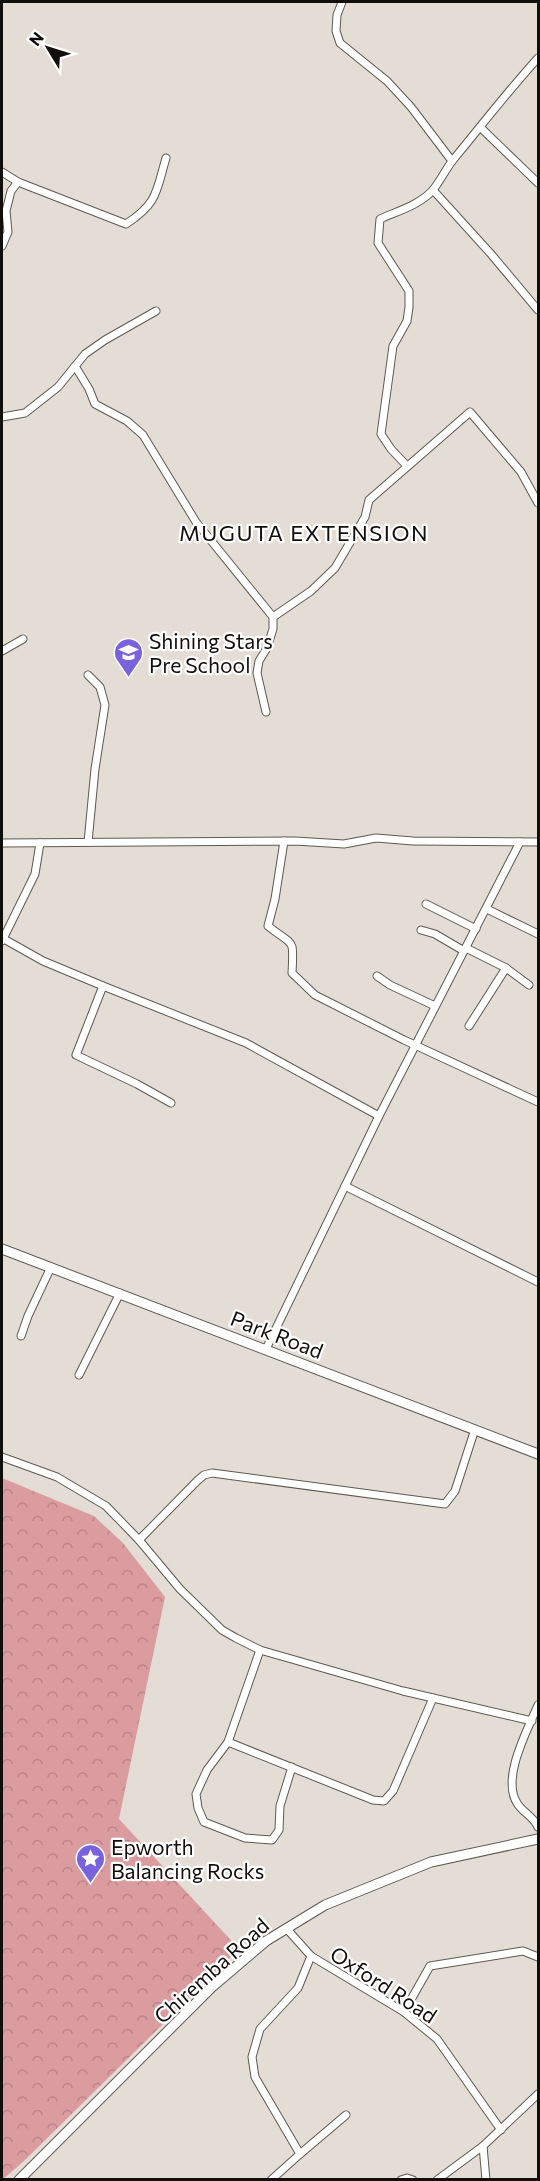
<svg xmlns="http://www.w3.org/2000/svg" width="540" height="2181" viewBox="0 0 540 2181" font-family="Commissioner,sans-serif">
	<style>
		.park { fill: url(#park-crowns) }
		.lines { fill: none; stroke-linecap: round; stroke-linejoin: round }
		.street-casing { stroke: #5e5952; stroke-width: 9 }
		.secondary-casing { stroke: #5e5952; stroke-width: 11 }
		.street { stroke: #fff; stroke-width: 7 }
		.secondary { stroke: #fff; stroke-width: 9 }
		.labels { text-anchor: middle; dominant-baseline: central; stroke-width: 4.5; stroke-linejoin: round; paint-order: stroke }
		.poi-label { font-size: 21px; fill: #110f0c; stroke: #fff; text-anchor: start }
		.street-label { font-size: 21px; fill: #110f0c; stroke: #fff }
		.neighbourhood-label { font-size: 22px; letter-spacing: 1.5px; fill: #110f0c; stroke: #fff }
	</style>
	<defs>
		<pattern id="park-crowns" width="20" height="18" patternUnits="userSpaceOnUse" patternTransform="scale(1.5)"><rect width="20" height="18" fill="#db9ca0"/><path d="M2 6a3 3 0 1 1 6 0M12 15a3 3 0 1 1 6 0" fill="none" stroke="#bb8589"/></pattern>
	</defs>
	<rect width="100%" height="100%" fill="#e3ddd5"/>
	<path class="park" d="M2,1478L94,1516L123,1543L165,1597L119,1819L239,1949L24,2161L2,2180Z"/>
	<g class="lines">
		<defs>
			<g id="street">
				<path d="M342,2L337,15L336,31L340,43L387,81L411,107L452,161"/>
				<path d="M481,128L538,183"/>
				<path d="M2,172L18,182L126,224C158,203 156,192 166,158"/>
				<path d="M433,190L491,254L538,310"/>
				<path d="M2,246L8,232L6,211L11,191L18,182"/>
				<path d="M75,366L89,389L95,404L127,421L143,435L196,522L273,617V629L267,648L259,661L257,673L266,712"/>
				<path d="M2,417L25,413L58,387L85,354L105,340L156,311"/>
				<path d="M407,466L391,449L381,434L393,346L407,321L409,307V291L378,243L380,219C398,211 419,205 432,191C440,182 445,170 453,160C481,126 508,91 538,58"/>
				<path d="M273,617L311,591L335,568L365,517L369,500L470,412L521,472L538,503"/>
				<path d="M2,651L23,639"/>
				<path d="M284,841L275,899L268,926C294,947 294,936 292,973L315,995L404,1040L538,1102"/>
				<path d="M88,842L95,769L105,705L100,687L88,675"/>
				<path d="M2,843L295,841L344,844L376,838L413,841L538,842"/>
				<path d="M426,904L476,929"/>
				<path d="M487,909L538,934"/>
				<path d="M421,930L435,934L464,951"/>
				<path d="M4,939L43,961L103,986L246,1043L379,1116"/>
				<path d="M2,941L35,874L40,843"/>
				<path d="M466,948L506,968L529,985"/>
				<path d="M377,976L390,985L435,1006"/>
				<path d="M103,986L76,1055L137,1084L171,1103"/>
				<path d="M469,1026L506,968"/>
				<path d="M345,1186L538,1282"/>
				<path d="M21,1336L28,1316L51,1267"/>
				<path d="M266,1349L379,1116L520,842"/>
				<path d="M79,1375L120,1293"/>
				<path d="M2,1457L57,1477L106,1506L139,1540L180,1589L222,1630L236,1638L260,1650L403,1691L532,1721"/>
				<path d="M139,1540L197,1481L204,1475L212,1473L445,1504L455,1491L475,1429"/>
				<path d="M260,1650L228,1742L207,1770L196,1794L198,1808L204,1822L245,1838L272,1840L279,1830L280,1806L292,1767"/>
				<path d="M538,1705C528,1729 501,1778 517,1803C522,1812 534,1817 538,1827"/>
				<path d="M228,1742L373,1800L384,1801L393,1791L433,1698"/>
				<path d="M286,1928L311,1956L404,2012L437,2039L501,2130"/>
				<path d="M404,2012L430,1966L523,1951L538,1957"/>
				<path d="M300,2154L346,2115"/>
				<path d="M271,2180L300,2154L255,2077L252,2057L260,2029L298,1988L311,1956"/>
				<path d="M401,2180L407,2178L413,2180"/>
				<path d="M437,2180L483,2146"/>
				<path d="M486,2180L483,2146L538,2094"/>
			</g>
			<g id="secondary">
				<path d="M2,1249L538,1454"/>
				<path d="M19,2180L212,1987L266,1941L325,1905L431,1862L538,1839"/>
			</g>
		</defs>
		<use href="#street" class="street-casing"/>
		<use href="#secondary" class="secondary-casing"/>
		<use href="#street" class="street"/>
		<use href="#secondary" class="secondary"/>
	</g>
	<defs>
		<symbol id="school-pin" viewBox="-11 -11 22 30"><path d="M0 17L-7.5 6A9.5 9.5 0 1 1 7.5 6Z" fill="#7862dd" stroke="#fff"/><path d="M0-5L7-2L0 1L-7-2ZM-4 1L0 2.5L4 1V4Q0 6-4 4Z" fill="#fff"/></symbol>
		<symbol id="sight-pin" viewBox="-11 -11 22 30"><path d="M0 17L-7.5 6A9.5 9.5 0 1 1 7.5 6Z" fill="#7862dd" stroke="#fff"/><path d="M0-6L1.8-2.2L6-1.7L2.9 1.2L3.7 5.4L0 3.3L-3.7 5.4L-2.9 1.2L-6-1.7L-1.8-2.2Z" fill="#fff"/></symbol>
	</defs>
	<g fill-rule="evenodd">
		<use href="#school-pin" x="112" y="636" width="33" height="45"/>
		<use href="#sight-pin" x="74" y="1842" width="33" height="45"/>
	</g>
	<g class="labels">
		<g class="poi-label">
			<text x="149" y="640">Shining Stars<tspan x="149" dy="24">Pre School</tspan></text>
			<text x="111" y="1846">Epworth<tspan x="111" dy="24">Balancing Rocks</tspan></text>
		</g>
		<g class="street-label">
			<text transform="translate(277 1334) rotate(21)">Park Road</text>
			<text transform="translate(211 1970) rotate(-42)">Chiremba Road</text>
			<text transform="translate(384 1984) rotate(33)">Oxford Road</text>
		</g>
		<g class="neighbourhood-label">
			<text x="304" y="532">MUGUTA EXTENSION</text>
		</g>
	</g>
	<rect width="540" height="2181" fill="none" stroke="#110f0c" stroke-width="6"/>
	<g transform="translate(48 48) rotate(308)" stroke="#ffffff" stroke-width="4.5" paint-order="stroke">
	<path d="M0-4.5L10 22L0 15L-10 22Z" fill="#110f0c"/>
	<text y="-9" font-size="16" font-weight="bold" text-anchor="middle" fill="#110f0c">N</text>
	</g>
</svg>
